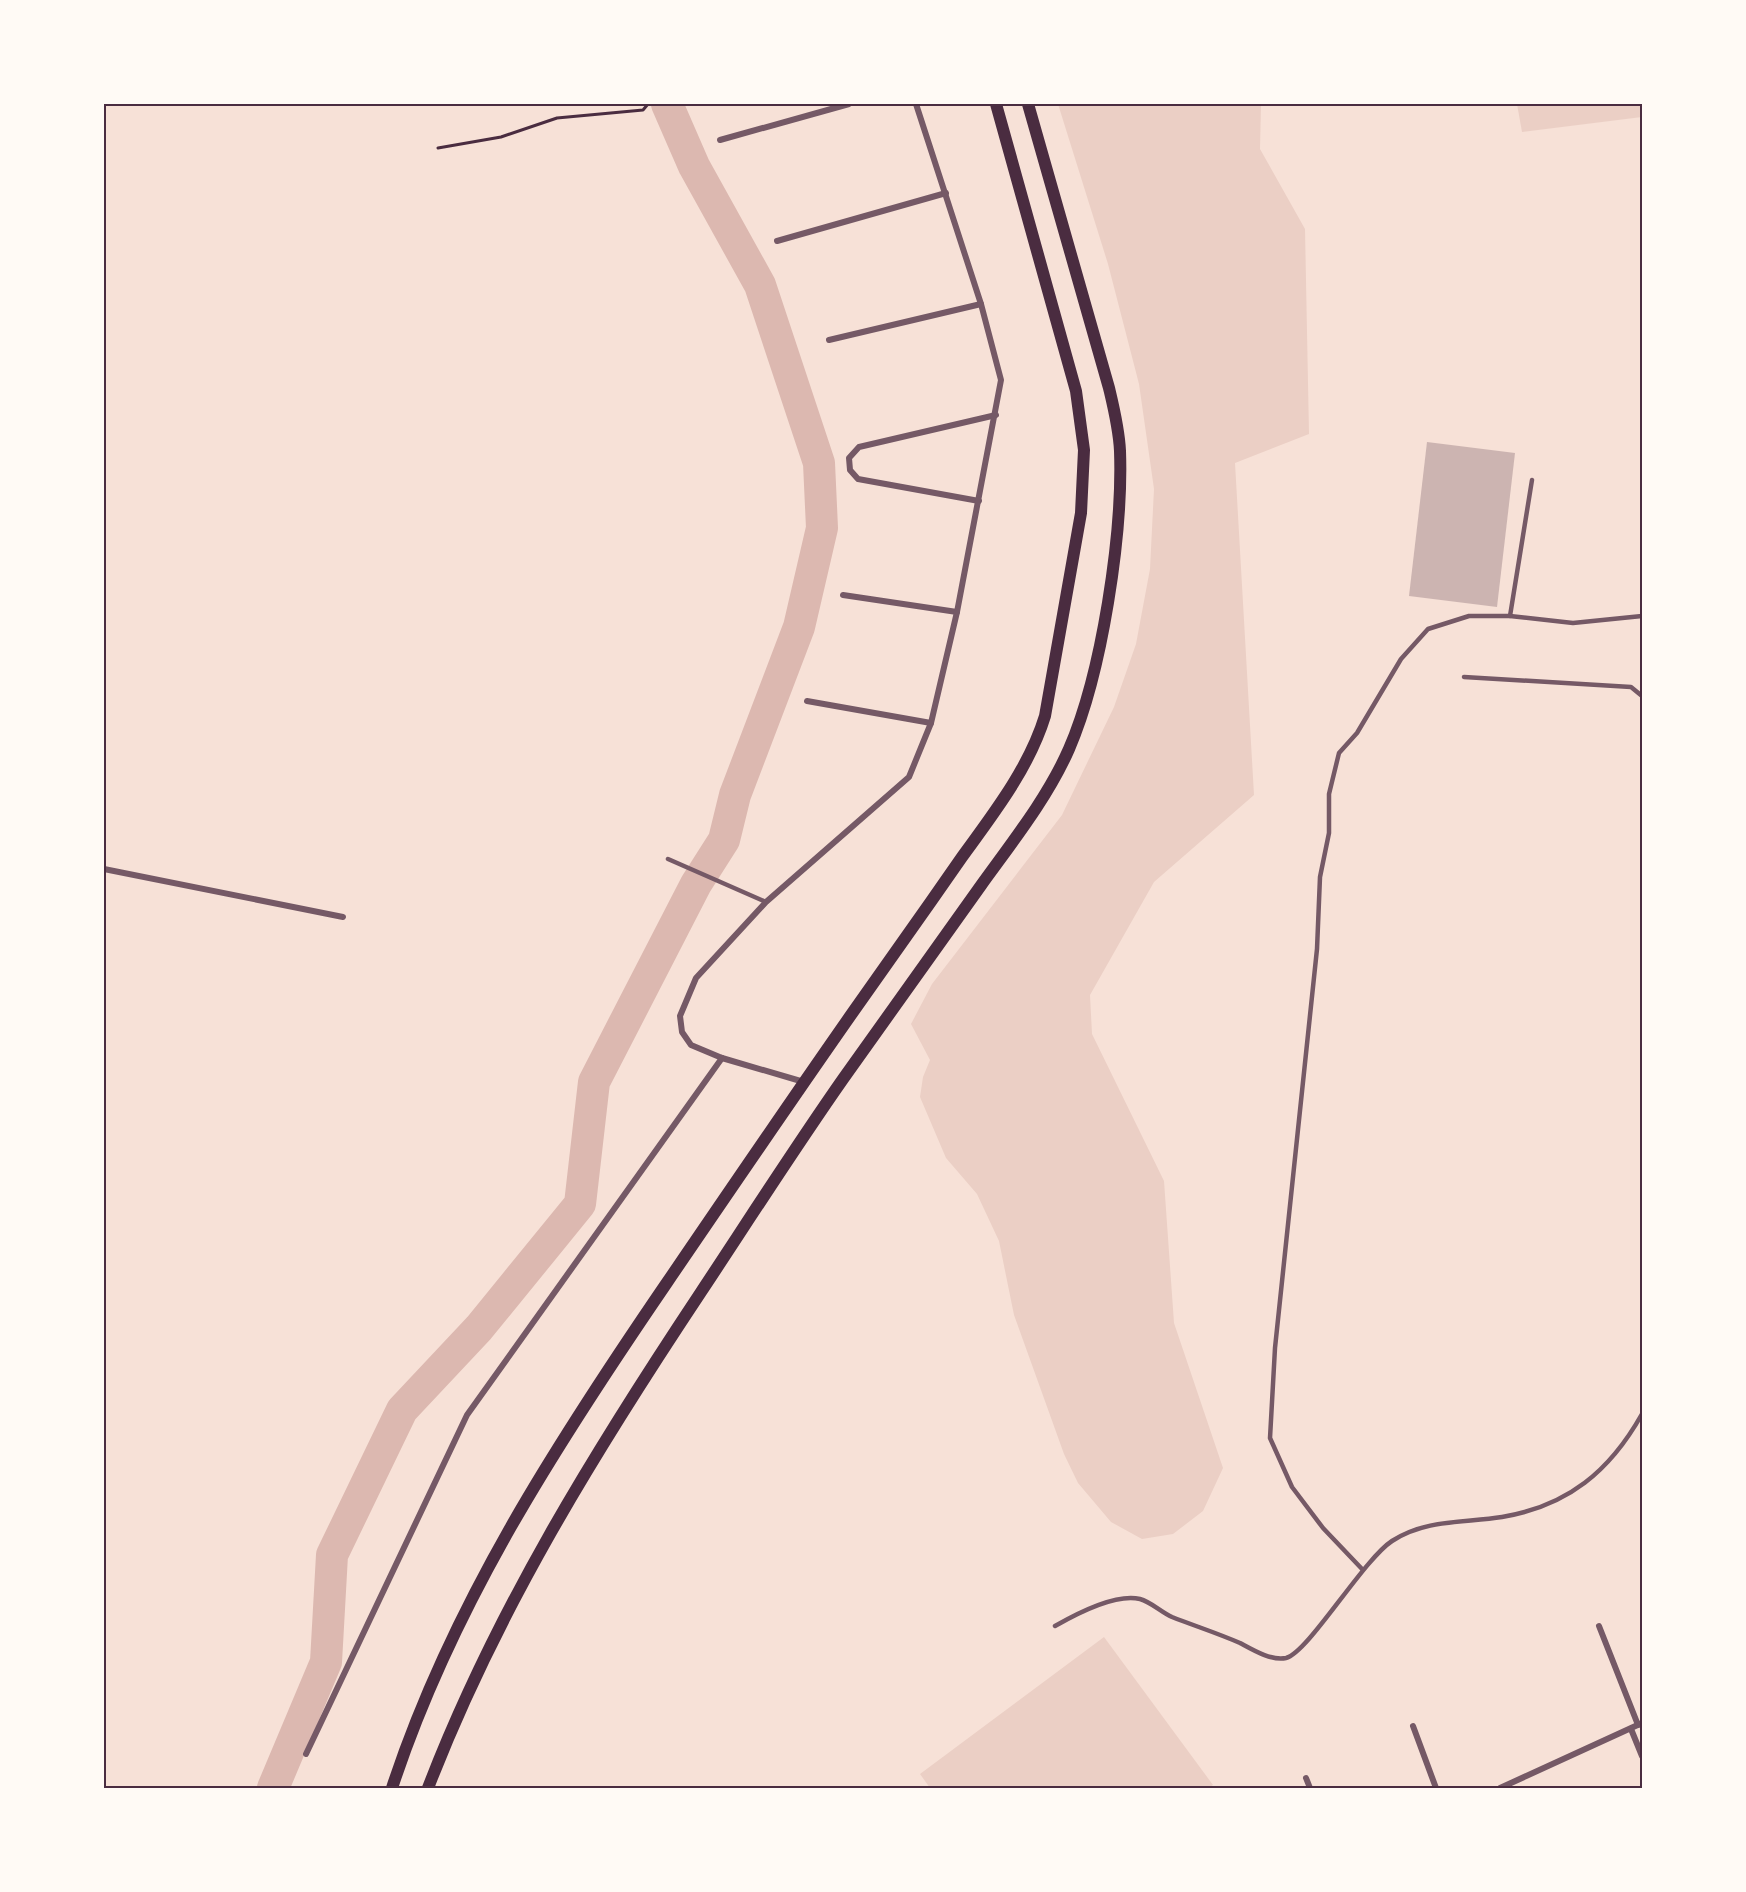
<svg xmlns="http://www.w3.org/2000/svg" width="1746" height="1892" viewBox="0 0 1746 1892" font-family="'Source Sans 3',sans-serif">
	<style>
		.green { fill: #ebcfc5 }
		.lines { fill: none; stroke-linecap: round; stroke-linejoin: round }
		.river { stroke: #dcb8b0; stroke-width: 32 }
		.building { fill: #ccb4b1 }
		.path { stroke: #4a2c40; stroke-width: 3 }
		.service { stroke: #755966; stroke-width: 4.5 }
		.minor { stroke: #755966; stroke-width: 6 }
		.secondary { stroke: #4a2c40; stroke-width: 12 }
		.neatline { fill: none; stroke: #4a2c40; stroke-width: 2 }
	</style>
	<rect width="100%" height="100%" fill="#f7e1d7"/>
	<g class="green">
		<path d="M1058,104H1261L1260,149L1305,229L1309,434L1235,463L1254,795L1154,882L1090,995L1092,1034L1164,1181L1174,1323L1223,1468L1203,1511L1173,1534L1142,1539L1111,1522L1078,1483L1064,1454L1014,1315L999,1241L977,1194L946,1158L920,1097L923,1077L930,1060L911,1024L932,984L1062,815L1114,707L1136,644L1150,569L1154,489L1139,384L1108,264Z"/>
		<path d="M1517,104H1642V117L1522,132Z"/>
		<path d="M1104,1637L1213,1785L1208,1788H930L920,1774Z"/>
	</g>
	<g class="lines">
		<path class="river" d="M273,1788L326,1662L332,1555L402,1410L479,1328L580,1204L594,1082L696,884L724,840L735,795L799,627L822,528L819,463L760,285L694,166L667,104"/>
	</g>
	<path class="building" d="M1427,442L1515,453L1497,607L1409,596Z"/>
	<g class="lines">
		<path class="path" d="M438,148L501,137L557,118L643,110L648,104"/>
		<g class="service">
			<path d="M1510,616L1532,480"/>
			<path d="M1464,677L1631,687L1642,696"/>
			<path d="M668,859L766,902"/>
			<path d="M1362,1569L1323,1528L1292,1487L1270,1438L1275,1348L1317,949L1320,877L1329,833V794L1339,753L1357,733L1401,659L1428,629L1469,616H1510L1573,623L1642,616"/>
			<path d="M1055,1626C1076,1614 1115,1593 1140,1599C1151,1602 1161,1612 1172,1617C1195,1626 1217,1633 1240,1643C1253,1650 1271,1661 1286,1658C1308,1653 1363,1560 1392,1541C1426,1519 1464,1523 1502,1517C1568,1506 1610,1471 1642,1414"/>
		</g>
		<g class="minor">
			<path d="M720,140L849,104"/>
			<path d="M777,241L946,193"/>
			<path d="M829,340L981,304"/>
			<path d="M979,501L858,479L850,470L849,458L859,447L996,415"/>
			<path d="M843,595L957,612"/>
			<path d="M807,701L931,723"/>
			<path d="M104,869L343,917"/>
			<path d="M804,1082L722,1058L691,1045L682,1032L680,1016L696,978L766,902L909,777L931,723L957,612L1001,380L981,304L916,104"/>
			<path d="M1599,1626L1638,1725"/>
			<path d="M1413,1726L1436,1788"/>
			<path d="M1631,1729L1642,1756"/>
			<path d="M306,1754L467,1415L722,1058"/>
			<path d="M1306,1778L1310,1788"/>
			<path d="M1500,1788L1642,1723"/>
		</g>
		<g class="secondary">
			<path d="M392,1788C452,1605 558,1442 666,1284C728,1193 790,1102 853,1012C889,961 926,909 962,857C994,813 1029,768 1045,716L1081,513L1084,450L1076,391L996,104"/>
			<path d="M428,1788C496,1611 596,1450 701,1292C748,1221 794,1149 843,1079C890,1014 936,949 982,884C1013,841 1048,797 1069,749C1102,673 1123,534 1120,451C1119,429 1114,409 1109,388L1028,104"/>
		</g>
	</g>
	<rect width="1746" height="1892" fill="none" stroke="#fffaf5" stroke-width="210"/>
	<rect x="105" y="105" width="1536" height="1682" class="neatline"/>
</svg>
